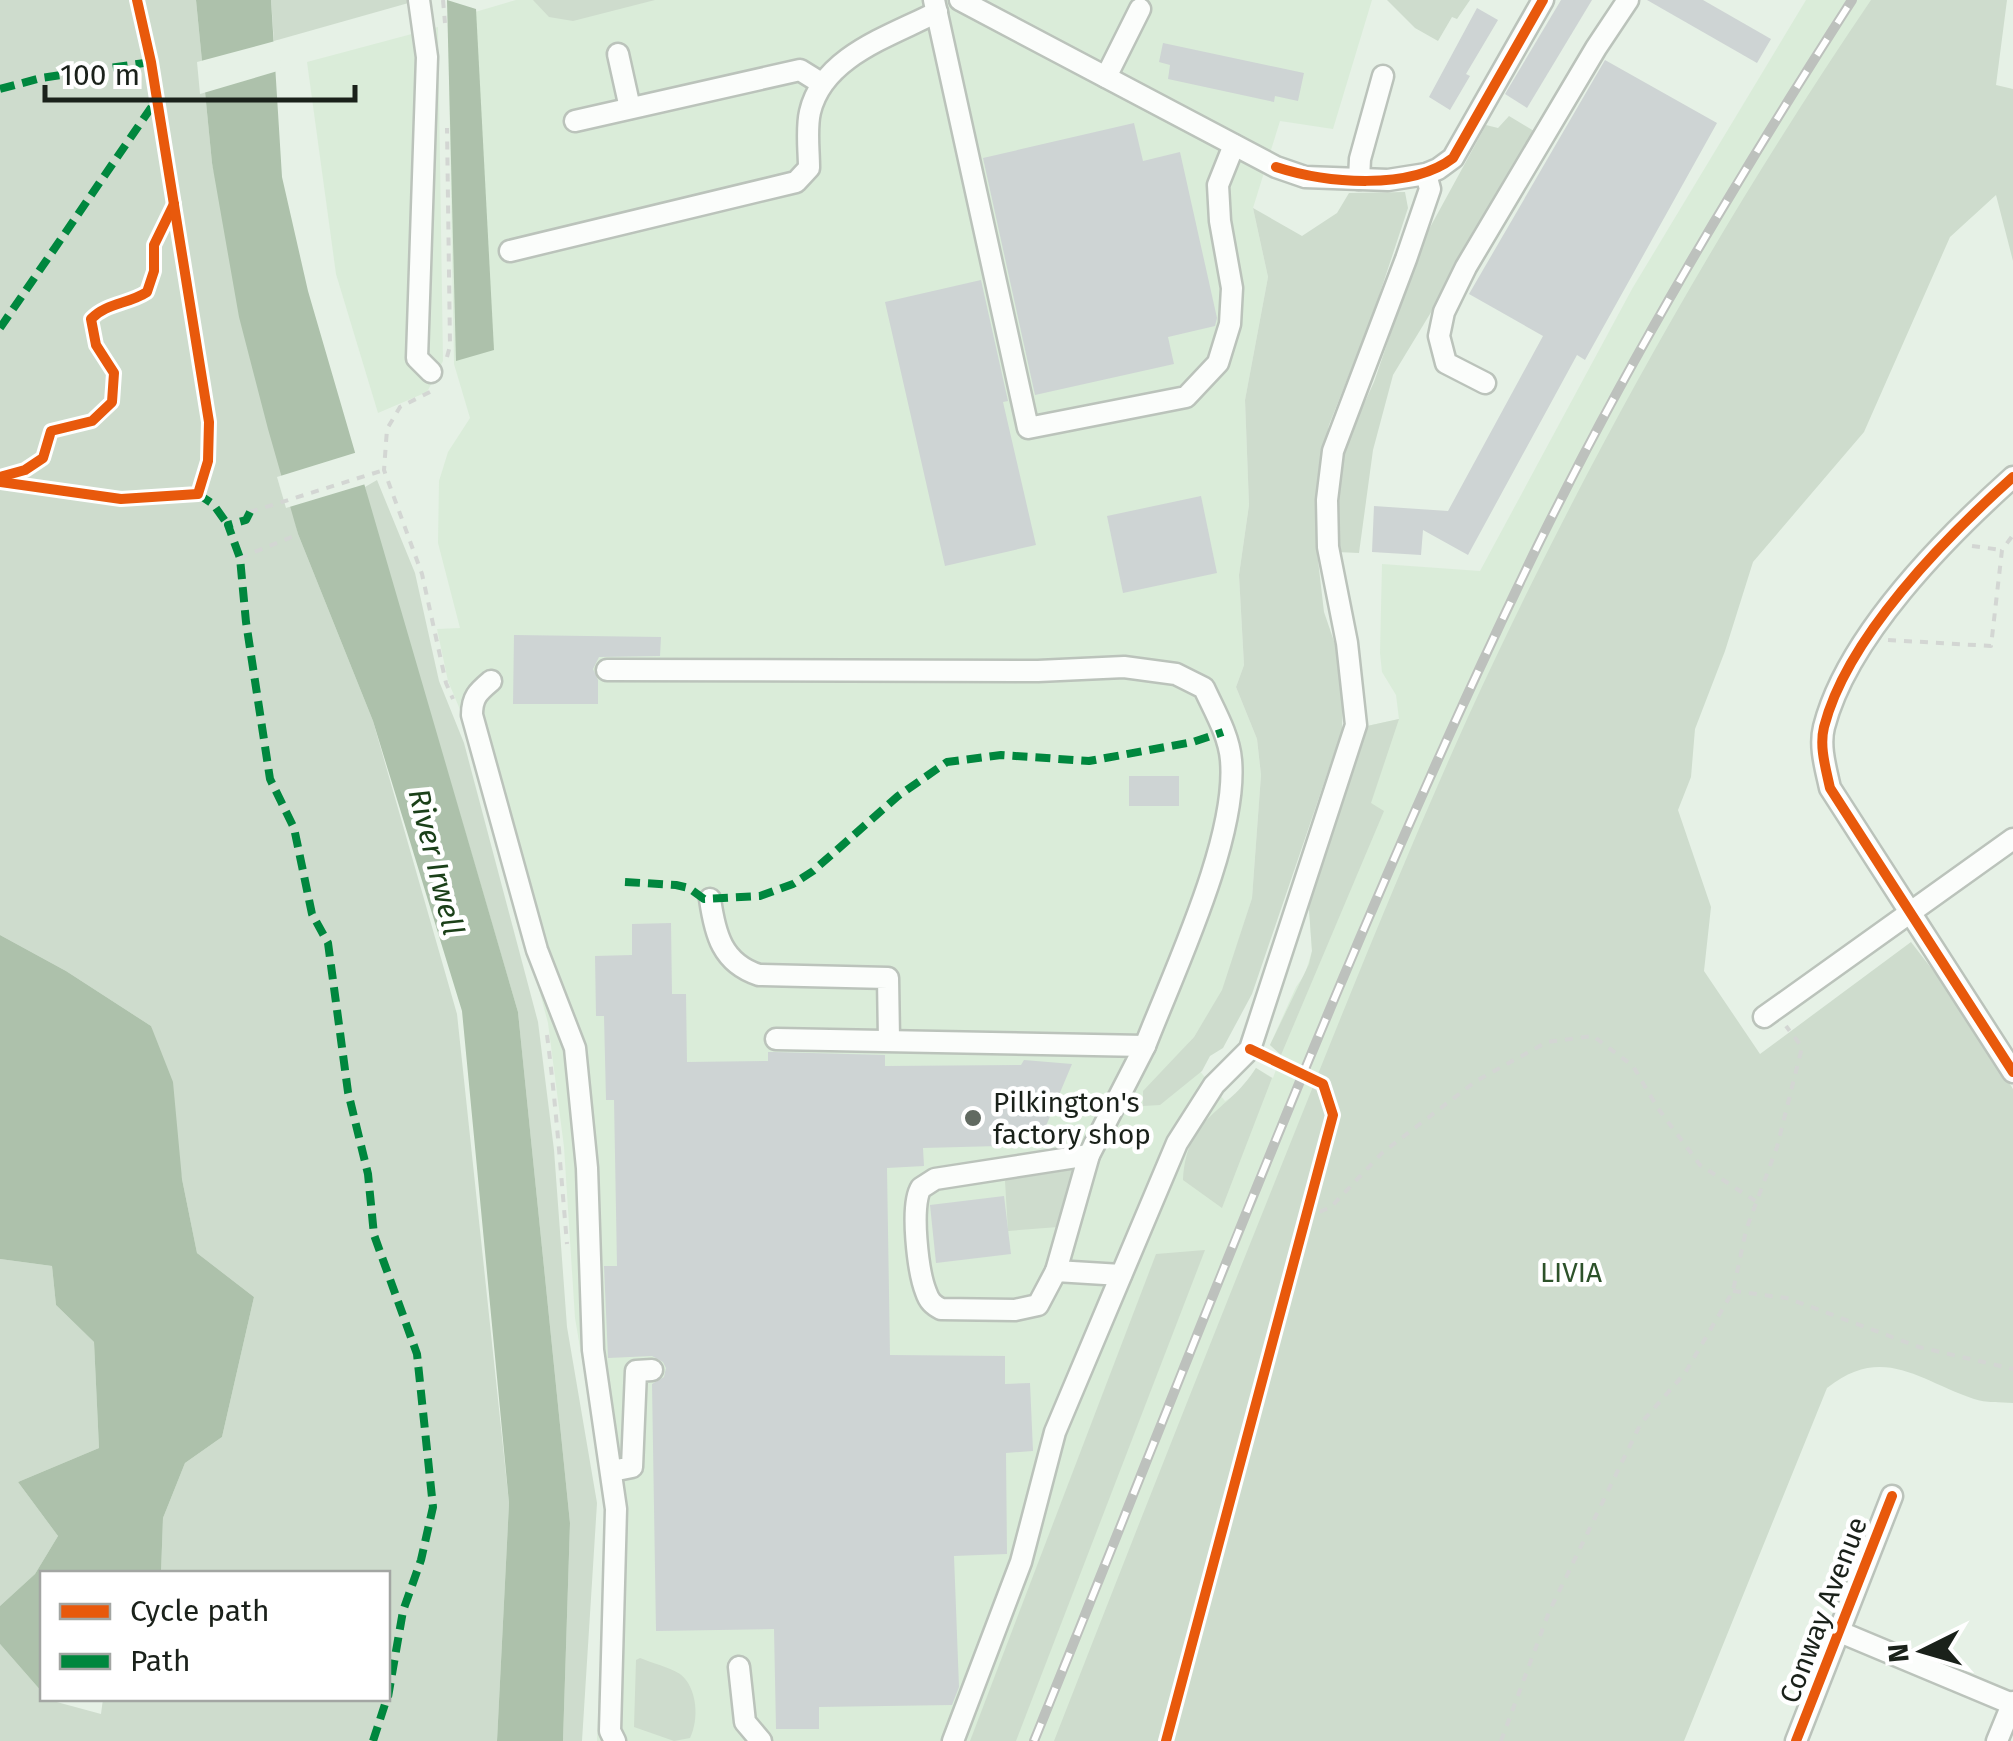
<svg xmlns="http://www.w3.org/2000/svg" width="2013" height="1741" font-family="'Fira Sans',sans-serif">
<style>
.built{fill:#daecd9}
.green{fill:#cedccd}
.water{fill:#adc1ab}
.pier{fill:#e6f1e6}
.building{fill:#ced4d4}
.lines{fill:none;stroke-linecap:round;stroke-linejoin:round}
.minor-casing{stroke:#bbc3bb;stroke-width:25}
.path{stroke:#d3d6d3;stroke-width:4;stroke-dasharray:8 8;stroke-linecap:butt}
.minor{stroke:#fbfdfb;stroke-width:20}
.rail-casing{stroke:#bdc1bd;stroke-width:10}
.rail{stroke:#fff;stroke-width:6;stroke-dasharray:19;stroke-linecap:butt}
.quiet{stroke:#00873e;stroke-width:8;stroke-dasharray:15 8;stroke-linecap:butt}
.cycleway-casing{stroke:#fff;stroke-width:16}
.cycleway{stroke:#e8590c;stroke-width:10}
.poi-dot{fill:#616a61;stroke:#fff;stroke-width:4}
.labels{text-anchor:middle;stroke-width:9;stroke-linejoin:round;paint-order:stroke}
.poi-label{font-size:28px;fill:#1a211a;stroke:#fff;text-anchor:start}
.park-label{font-size:28px;fill:#2d522a;stroke:#fff}
.street-label{font-size:28px;fill:#1a211a;stroke:#fff}
.water-label{font-size:30px;font-style:italic;fill:#1b4019;stroke:#fff}
</style>
<rect width="100%" height="100%" fill="#e6f1e6"/>
<!-- built -->
<g class="built">
<path d="M516 0H1372L1333 129 1280 121 1253 208 1268 277 1245 400 1249 505 1239 575 1244 665 1236 687 1257 739 1261 775 1252 898 1223 990 1194 1037 1182 1050 1225 1101 1240 1093 1256 1068 1273 1078 1281 1055 1270 1045 1296 987 1305 974 1312 951 1308 896 1367 726 1399 719 1396 695 1382 672 1380 653 1382 564 1480 571 1632 289 1806 0H1887L1088 1741H597L606 1503 575 1318 564 1147 548 1023 472 738 448 681 437 629 460 628 438 543 439 481 448 452 470 418 454 364 448 20Z"/>
<path d="M438 27 443 361 427 392 378 413 336 274 307 62Z"/>
</g>
<!-- green -->
<g class="green">
<path d="M0 0H196L212 163 298 534 373 721 457 1014 509 1503 497 1741H0V1644L42 1692V1698L101 1714 103 1699 388 1698V1574L161 1573 163 1518 185 1463 222 1437 254 1297 197 1253 151 1026 66 971 0 935Z"/>
<path d="M271 0H412V2L274 41Z"/>
<path d="M533 0H655L573 21 549 17Z"/>
<path d="M1387 0H1470L1457 19 1452 17 1438 41 1415 28Z"/>
<path d="M1871 0H2007L1996 85 2013 89V261L1996 195 1950 237 1864 432 1753 562 1725 651 1695 729 1691 777 1678 810 1711 907 1704 971 1760 1054 1911 942 1966 1013 2013 1089V1403C2000 1402 1986 1403 1974 1399 1918 1380 1883 1344 1827 1388L1684 1741H1054C1135 1533 1217 1326 1300 1119 1354 984 1408 850 1468 717 1582 468 1717 227 1871 0Z"/>
<path d="M1509 116 1539 134 1393 375 1373 450 1359 553 1337 552 1333 535 1342 452 1374 382 1422 242 1486 125 1498 128Z"/>
<path d="M1405 192 1408 208 1373 314 1329 425 1319 468 1316 543 1324 612 1337 650 1343 694 1342 730 1252 994 1223 1048 1210 1056 1202 1071 1160 1105 1143 1106V1091L1194 1037 1222 990 1252 898 1261 775 1257 739 1236 687 1244 665 1239 575 1249 505 1245 400 1268 277 1253 208 1302 236 1337 213 1349 193Z"/>
<path d="M377 480 415 573 439 681 464 743 538 1022 554 1150 567 1327 597 1503 582 1741H563L570 1523 518 1012 371 512 365 487Z"/>
<path d="M1399 719 1371 803 1384 811 1281 1055 1270 1045 1309 964 1312 951 1308 896 1367 726Z"/>
<path d="M1256 1068 1272 1078 1222 1208 1183 1180C1187 1114 1226 1115 1256 1068Z"/>
<path d="M1075 1169 1058 1227 1008 1231 1005 1181 1008 1178Z"/>
<path d="M1205 1250 1016 1741H970L1156 1254Z"/>
<path d="M0 1259 52 1266 56 1305 94 1342 99 1448 18 1482 58 1536 35 1574 0 1606Z"/>
<path d="M640 1658C652 1663 669 1667 680 1674 698 1688 699 1720 690 1738L674 1741 634 1727 636 1660Z"/>
</g>
<!-- water -->
<g class="water">
<path d="M196 0H271L282 177 308 291 518 1012 570 1523 563 1741H497L509 1503 462 1011 373 721 298 534 268 429 239 317 212 163Z"/>
<path d="M447 0 476 9 494 350 456 361Z"/>
<path d="M0 935 66 971 151 1026 173 1082 182 1179 197 1253 254 1297 222 1437 185 1463 163 1518 161 1573 42 1574V1692L0 1644V1606L35 1574 58 1536 18 1482 99 1448 94 1342 56 1305 52 1266 0 1259Z"/>
</g>
<!-- pier -->
<g class="pier">
<path d="M279 40 281 70 200 94 197 62Z"/>
<path d="M361 451 369 483 286 508 277 477Z"/>
</g>
<!-- building -->
<g class="building">
<path d="M1561 0H1592L1527 108 1505 94Z"/>
<path d="M1647 0H1703L1771 39 1757 63Z"/>
<path d="M1477 8 1498 20 1466 74 1470 76 1450 110 1429 97Z"/>
<path d="M1163 43 1304 73 1298 101 1275 96 1274 102 1168 79 1170 65 1159 62Z"/>
<path d="M1605 60 1717 123 1585 360 1577 355 1468 555 1423 530 1421 555 1372 552 1374 506 1448 511 1543 336 1469 294Z"/>
<path d="M1134 123 1143 161 1180 152 1217 318 1215 326 1168 337 1174 364 1035 395 983 158Z"/>
<path d="M981 280 1008 401 1003 402 1036 545 945 566 885 302Z"/>
<path d="M1201 496 1217 573 1123 593 1107 516Z"/>
<path d="M514 635 661 637 660 656 599 657 593 669 598 680V704H513Z"/>
<rect x="1129" y="776" width="50" height="30"/>
<path d="M671 923 672 994H686L687 1062 768 1061V1052H773L885 1055V1066L1021 1065 1024 1060 1072 1064 1038 1145 923 1148 924 1166 887 1168 890 1355 1005 1356V1384L1030 1383 1033 1451 1006 1453 1007 1554 954 1556 959 1687 952 1705 819 1707V1729H776L774 1629 656 1631 652 1384 664 1377 666 1368 663 1362 652 1356 608 1358 604 1266H617L614 1100H606L604 1016H596L595 956 632 955V924Z"/>
<path d="M1004 1196 1011 1254 936 1263 930 1205Z"/>
</g>
<g class="lines">
<defs>
<g id="minor">
<path d="M419 0 427 57 417 358 431 372"/>
<path d="M934 0 1028 428 1186 397 1218 363 1230 324 1232 288 1220 221 1218 185 1234 145"/>
<path d="M960 0 1276 167 1305 177 1388 180 1426 174 1438 169 1453 158 1543 0"/>
<path d="M618 54 630 108"/>
<path d="M1106 77 1140 9"/>
<path d="M575 121 800 70 821 83"/>
<path d="M1359 179 1360 159 1383 76"/>
<path d="M510 251 796 182 809 168C809 150 806 129 810 112 823 56 891 36 937 12"/>
<path d="M1485 383 1446 363 1439 336 1444 312 1466 267 1596 48 1628 0"/>
<path d="M2013 477C1945 538 1847 637 1824 727 1819 747 1826 769 1830 788L2013 1072"/>
<path d="M607 670 1038 671 1124 667 1176 674 1204 688C1214 710 1229 735 1231 760 1238 838 1174 971 1145 1046"/>
<path d="M491 681C478 692 472 697 472 715L537 950 575 1048 587 1168 593 1350 616 1509 610 1731 615 1741"/>
<path d="M710 899C715 934 722 963 759 975L888 978 889 1039"/>
<path d="M1764 1017 2013 839"/>
<path d="M776 1039 1145 1046 1089 1155 1056 1271"/>
<path d="M1089 1155 935 1179 921 1188C910 1205 918 1272 926 1292 929 1301 933 1305 941 1309L1015 1310 1038 1305 1056 1271 1121 1275"/>
<path d="M612 1471 632 1467 636 1371 652 1370"/>
<path d="M1840 1632 2012 1704"/>
<path d="M739 1667 745 1722 761 1741"/>
<path d="M953 1741 1021 1562 1055 1432 1177 1143 1214 1085 1250 1049 1356 725 1347 643 1328 547 1327 500 1333 451 1406 259 1430 189 1426 174"/>
<path d="M1796 1741 1892 1496"/>
<path d="M1997 1741 2013 1702"/>
</g>
</defs>
<!-- minor casing -->
<use href="#minor" class="minor-casing"/>
<!-- path -->
<g class="path">
<path d="M443 0 445 23"/>
<path d="M447 357 450 346 447 128"/>
<path d="M430 392 400 407 387 429 384 470 422 574 446 683 453 699"/>
<path d="M250 512 384 470"/>
<path d="M1972 546 2002 550"/>
<path d="M240 558 294 536"/>
<path d="M1888 640 1991 646 2002 550 2013 535"/>
<path d="M547 1035C556 1105 561 1174 567 1244"/>
<path d="M1305 1218 1331 1207 1382 1153 1476 1081 1547 1042 1593 1036 1633 1066 1657 1107 1700 1165 1757 1202"/>
<path d="M1733 1291 1787 1298 1919 1347 2013 1369"/>
<path d="M1501 1741 1549 1612 1641 1423 1685 1373 1733 1291 1746 1230 1777 1147 1802 1047 1786 1026"/>
</g>
<!-- minor -->
<use href="#minor" class="minor"/>
<defs>
<path id="rail" d="M1034 1741C1197 1341 1349 934 1538 545 1630 357 1739 176 1852 0"/>
</defs>
<!-- rail casing -->
<use href="#rail" class="rail-casing"/>
<!-- rail -->
<use href="#rail" class="rail"/>
<!-- quiet -->
<g class="quiet">
<path d="M0 89 41 78 151 62"/>
<path d="M0 328 157 99"/>
<path d="M198 494 213 504 228 525"/>
<path d="M250 512 246 520 228 525 240 558 246 622 270 779 294 828 312 914 328 943 348 1092 368 1174 374 1235 417 1354 433 1507 421 1560 403 1611 388 1697"/>
<path d="M625 882 676 885 689 888 704 899 760 896 793 884 813 871 898 796 947 762 1001 755 1089 761 1193 742 1223 732"/>
<path d="M373 1741 387 1698"/>
</g>
<defs>
<g id="cycleway">
<path d="M1276 167C1325 183 1410 191 1453 158L1543 0"/>
<path d="M0 477 25 470 43 458 51 431 92 421 112 402 114 373 96 345 91 319C106 303 129 304 147 292L154 271V245L174 204"/>
<path d="M2013 477C1945 538 1847 637 1824 727 1819 747 1826 769 1830 788L2013 1072"/>
<path d="M0 482 121 499 198 494 208 461 209 422 151 62 137 0"/>
<path d="M1166 1741 1333 1115 1323 1084 1250 1049"/>
<path d="M1796 1741 1892 1496"/>
</g>
</defs>
<!-- cycleway casing -->
<use href="#cycleway" class="cycleway-casing"/>
<!-- cycleway -->
<use href="#cycleway" class="cycleway"/>
</g>
<!-- markers -->
<circle class="poi-dot" cx="973" cy="1118" r="10"/>
<g class="labels">
<!-- poi labels -->
<g class="poi-label">
<text x="993" y="1112">Pilkington's<tspan x="993" dy="32">factory shop</tspan></text>
</g>
<!-- park labels -->
<g class="park-label">
<text x="1571" y="1282">LIVIA</text>
</g>
<!-- street labels -->
<g class="street-label">
<text transform="translate(1823 1610) rotate(-69)" y="10">Conway Avenue</text>
</g>
<!-- water labels -->
<g class="water-label">
<text transform="translate(436 862) rotate(76)" y="10">River Irwell</text>
</g>
</g>
<!-- legend -->
<rect x="40" y="1571" width="350" height="130" fill="#ffffff" stroke="#a3a6a3" stroke-width="2.5"/>
<rect x="60" y="1604" width="50" height="15" fill="#e8590c" stroke="#a3a6a3" stroke-width="2.5"/>
<text x="130" y="1621" font-size="30" fill="#1a211a">Cycle path</text>
<rect x="60" y="1654" width="50" height="15" fill="#00873e" stroke="#a3a6a3" stroke-width="2.5"/>
<text x="130" y="1671" font-size="30" fill="#1a211a">Path</text>
<!-- north arrow -->
<g transform="translate(1923 1651) rotate(265)" stroke="#ffffff" stroke-width="8" paint-order="stroke">
<path d="M0-8L18 38L0 25L-18 38Z" fill="#1a211a"/>
<text y="-15" font-size="28" font-weight="bold" text-anchor="middle" fill="#1a211a">N</text>
</g>
<!-- scale -->
<path d="M45 85v15h310v-15" fill="none" stroke="#1a211a" stroke-width="5"/>
<text x="60" y="85" font-size="30" fill="#1a211a" stroke="#ffffff" stroke-width="8" paint-order="stroke">100 m</text>
</svg>
